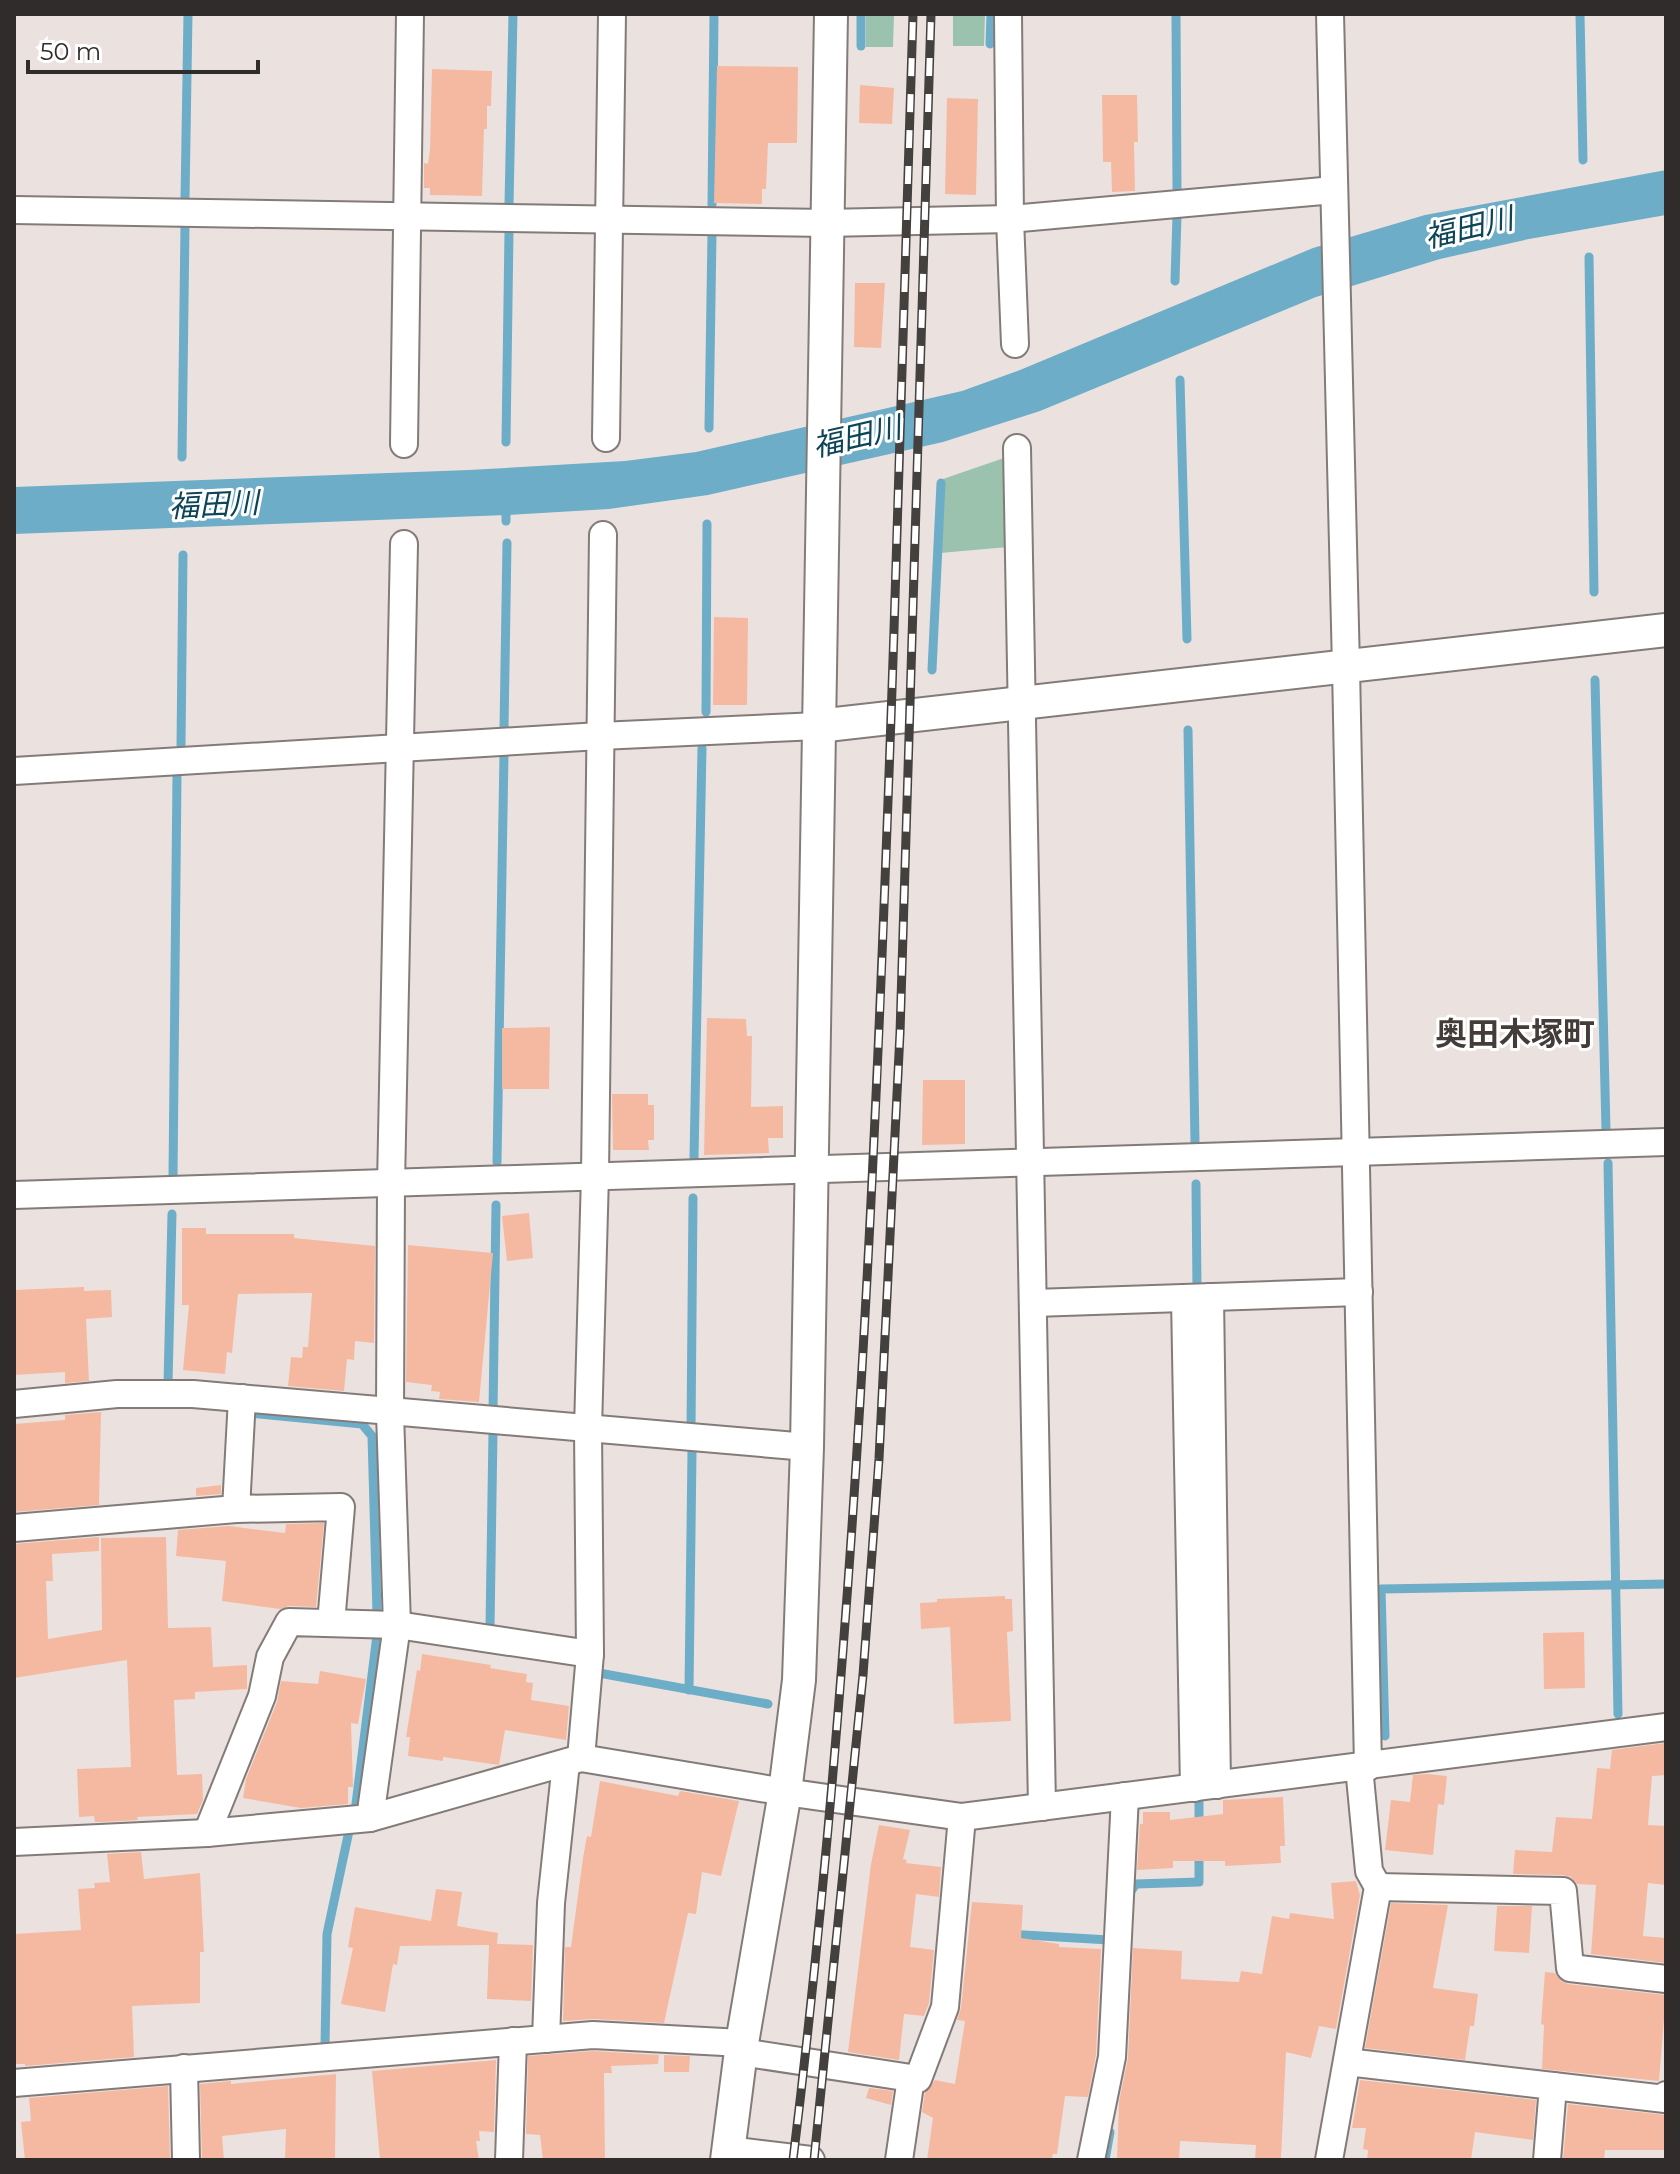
<svg xmlns="http://www.w3.org/2000/svg" width="1680" height="2174" font-family="Montserrat,'Noto Sans JP',sans-serif">
<style>
.green{fill:#9bc2ad}
.water{fill:#6dadc8}
.lines{fill:none;stroke-linecap:round;stroke-linejoin:round}
.stream{stroke:#6dadc8;stroke-width:9}
.building{fill:#f5b9a2}
.minor-casing{stroke:#837b78;stroke-width:30}
.tertiary-casing{stroke:#837b78;stroke-width:36}
.minor{stroke:#fff;stroke-width:26}
.tertiary{stroke:#fff;stroke-width:32}
.rail-casing{stroke:#43403e;stroke-width:9}
.rail{stroke:#fff;stroke-width:6;stroke-dasharray:18;stroke-linecap:butt}
.labels{text-anchor:middle;stroke-width:6;stroke-linejoin:round;paint-order:stroke}
.water-label{font-size:30px;font-style:italic;fill:#0c4458;stroke:#fff}
.quarter-label{font-size:32px;font-weight:bold;fill:#433c39;stroke:#fff}
</style>
<rect width="100%" height="100%" fill="#ebe2df"/>
<!-- green -->
<g class="green">
<path d="M866 14H894L893 47H866Z"/>
<path d="M953 14H985L984 46H953Z"/>
<path d="M1004 458 1008 547 940 553 943 479Z"/>
</g>
<!-- water -->
<path class="water" d="M1666 170V215L1529 239 1440 259 1316 297 1040 411 943 442 708 495 609 509 506 515 14 534V487L469 470 625 461 696 452 962 391 1020 370 1313 248 1425 215Z"/>
<g class="lines">
<!-- stream -->
<g class="stream">
<path d="M1176 14 1177 192"/>
<path d="M1580 14 1583 160"/>
<path d="M990 44 991 14"/>
<path d="M861 46V14"/>
<path d="M185 199 188 14"/>
<path d="M509 204 513 14"/>
<path d="M712 205 714 14"/>
<path d="M1589 257 1594 592"/>
<path d="M1175 281 1177 215"/>
<path d="M1180 380 1187 639"/>
<path d="M709 428 712 233"/>
<path d="M506 442 509 231"/>
<path d="M182 457 185 226"/>
<path d="M506 503V521"/>
<path d="M932 670 941 483"/>
<path d="M1595 680 1606 1130"/>
<path d="M706 712 707 524"/>
<path d="M504 729 507 543"/>
<path d="M1188 730 1195 1143"/>
<path d="M181 745 183 555"/>
<path d="M694 1158 702 748"/>
<path d="M497 1162 504 754"/>
<path d="M1608 1163 1618 1714"/>
<path d="M173 1177 177 774"/>
<path d="M1196 1184 1197 1289"/>
<path d="M172 1214 168 1384H173"/>
<path d="M493 1412 496 1205"/>
<path d="M248 1413 362 1424 372 1436 377 1613"/>
<path d="M691 1431 693 1198"/>
<path d="M490 1628 493 1431"/>
<path d="M599 1673 768 1704"/>
<path d="M689 1690 692 1451"/>
<path d="M1385 1736 1381 1589 1666 1584"/>
<path d="M1199 1802V1827"/>
<path d="M355 1812 377 1635"/>
<path d="M1129 1894 1136 1884 1199 1882V1849"/>
<path d="M1009 1934 1109 1940"/>
<path d="M325 2046 327 1934 349 1831"/>
<path d="M1105 2160 1110 2132"/>
</g>
</g>
<!-- building -->
<g class="building">
<path d="M717 66 798 67 797 143H768L766 189H762V204L714 203Z"/>
<path d="M432 69 492 71 491 106H487V129H484L482 196 430 195V188H424V163L428 164 430 150Z"/>
<path d="M860 85 894 88 892 124 859 123Z"/>
<path d="M1102 95H1137L1138 142H1134L1135 191 1112 192 1111 162H1103Z"/>
<path d="M947 98 978 99 976 195 945 194Z"/>
<path d="M855 283H885L881 348 854 347Z"/>
<path d="M714 617 748 618 747 705H713Z"/>
<path d="M707 1018 746 1019 747 1036H752L751 1107 783 1106V1138H768L769 1153 704 1155Z"/>
<path d="M550 1027 549 1089H502V1028Z"/>
<path d="M923 1080H965V1144L922 1145Z"/>
<path d="M612 1094H648V1105H654V1140H648L649 1150H613Z"/>
<path d="M529 1213 533 1258 507 1261 502 1216Z"/>
<path d="M182 1228H206V1234H294V1238L375 1246 374 1343 355 1341 354 1360 347 1359 344 1391 288 1386 291 1357 302 1358 303 1347H308L312 1293 238 1294 232 1353 227 1352 225 1374 183 1370 189 1305H182Z"/>
<path d="M408 1245 493 1253 479 1402 439 1399 440 1392 431 1391 432 1385 406 1382Z"/>
<path d="M84 1287V1291L111 1290 112 1317 86 1319 89 1381 65 1383V1372L14 1375V1290Z"/>
<path d="M101 1412 99 1505 14 1512V1424L65 1420V1415Z"/>
<path d="M221 1485V1494L196 1496V1488Z"/>
<path d="M324 1523 316 1607 289 1606 280 1609 222 1601 226 1561 176 1556 178 1530 229 1526 285 1533 286 1524Z"/>
<path d="M99 1537V1551L52 1554 53 1581H46L48 1639 102 1630 101 1538 166 1537 168 1628 211 1627 213 1667 247 1665V1689L195 1692V1699L174 1700 177 1775 202 1774 203 1800 197 1814 137 1817 138 1820 103 1822H95L94 1816 79 1817 77 1769 131 1767 127 1660 14 1678V1544Z"/>
<path d="M1005 1596V1599H1012L1013 1631 1007 1632 1011 1721 954 1724 950 1627 921 1629 920 1603 937 1602V1599Z"/>
<path d="M1584 1632 1585 1688 1544 1689 1543 1633Z"/>
<path d="M422 1654 491 1665 490 1668 527 1674 526 1682 533 1683 531 1700 569 1706 566 1740 505 1730 499 1765 443 1757V1761L408 1756 410 1737H406L417 1670 420 1671Z"/>
<path d="M320 1671 366 1679 358 1724 351 1723 353 1787H348V1804L301 1808 243 1798 246 1779 277 1702 281 1681 318 1684Z"/>
<path d="M1666 1743V1775L1652 1776 1648 1825 1666 1826V1885L1648 1883 1643 1936 1666 1938V1963L1591 1954 1596 1885 1577 1884 1571 1877 1563 1875 1513 1874 1515 1850 1552 1852 1556 1817 1592 1819 1597 1768 1610 1769 1612 1750Z"/>
<path d="M1427 1774 1447 1776 1444 1805 1438 1804 1433 1855 1385 1850 1391 1800 1410 1802 1413 1775Z"/>
<path d="M600 1781 678 1796 680 1791 739 1801 721 1876 702 1872 696 1914 688 1913 664 2023 594 2019 563 2021 565 1947H571L583 1858 587 1836 591 1837Z"/>
<path d="M1283 1797 1285 1846H1280L1281 1863 1225 1866V1861H1173V1868L1137 1870 1140 1824H1143V1812H1170V1820L1223 1814V1800Z"/>
<path d="M879 1825 910 1830 903 1859 907 1860 906 1863 941 1867 939 1897 916 1894 910 1947 934 1950 929 2003 924 2016 904 2014 899 2060 848 2052 871 1864Z"/>
<path d="M141 1852 144 1879 200 1873 204 1952H200V2003L132 2006 134 2057 25 2066V2064H16L14 1934 81 1930 78 1889 95 1888 94 1883 110 1882 107 1854Z"/>
<path d="M1356 1881 1360 1895 1336 2029 1319 2026 1311 2058 1286 2052 1281 2158 1255 2160 1256 2145 1180 2141 1179 2160H1117L1119 2102 1128 2058 1133 1948 1182 1951 1181 1979 1239 1982 1241 1971 1262 1974 1272 1916 1289 1919 1290 1913 1334 1919 1331 1883Z"/>
<path d="M436 1889 462 1892 457 1926 498 1933 497 1944 533 1945 531 2001 487 1999 489 1945 400 1946 397 1965 393 1964 385 2012 341 2004 353 1948 348 1947 355 1907 431 1921Z"/>
<path d="M972 1902 1023 1905 1021 1938 1059 1944V1947L1101 1949 1096 2055 1088 2097 1065 2096 1057 2154H1053L1052 2158 927 2160 933 2118 922 2112 925 2093 935 2080 955 2084 965 2021 957 2020 961 2008Z"/>
<path d="M1391 1903 1448 1905 1433 1988 1478 1994 1474 2026H1470L1465 2060 1365 2048Z"/>
<path d="M1497 1906H1532L1529 1953 1494 1951Z"/>
<path d="M1545 1972 1555 1973 1561 1981 1568 1984 1666 1995 1659 2081 1542 2069 1544 2025 1541 2024Z"/>
<path d="M593 2051 659 2055 658 2064 611 2066 612 2073H604L605 2160H543L540 2135 526 2134 528 2056Z"/>
<path d="M664 2055 690 2056 689 2072H664Z"/>
<path d="M496 2060 494 2132 479 2131 480 2141H476L479 2160H380L372 2071Z"/>
<path d="M336 2074 335 2160H285L286 2129 222 2136 224 2160H202L200 2084 231 2081V2084Z"/>
<path d="M1360 2080 1536 2100 1533 2140 1475 2132 1471 2160H1367L1368 2150 1363 2149 1366 2128H1352Z"/>
<path d="M168 2086 170 2160H25L21 2122 31 2121 29 2098Z"/>
<path d="M869 2088 893 2091 891 2105 866 2098Z"/>
<path d="M1568 2104 1666 2115V2150H1605L1604 2160H1563Z"/>
</g>
<g class="lines">
<defs>
<g id="minor">
<path d="M1008 14 1010 219 1015 344"/>
<path d="M1330 14 1346 667 1368 1767"/>
<path d="M14 210 826 223 1010 219 1334 190"/>
<path d="M606 438 612 14"/>
<path d="M404 444 410 14"/>
<path d="M1017 448 1042 1807"/>
<path d="M14 771 600 736 818 726"/>
<path d="M14 1195 1666 1142"/>
<path d="M1210 1297 1217 1785"/>
<path d="M1185 1298 1194 1788"/>
<path d="M1034 1303 1359 1292"/>
<path d="M242 1398 236 1509 341 1507 331 1623"/>
<path d="M14 1404 117 1394H193L807 1447"/>
<path d="M14 1528 236 1509"/>
<path d="M581 1758 785 1792 962 1817 1666 1727"/>
<path d="M370 1818 581 1758 590 1654 588 1429 595 1175 603 535"/>
<path d="M207 1833 262 1696 270 1657 289 1622 397 1625 590 1654"/>
<path d="M14 1842 207 1833 370 1818 397 1625 390 1413 391 1185 404 544"/>
<path d="M1378 1887 1563 1891 1570 1968 1666 1979"/>
<path d="M546 2039 551 1903 566 1763"/>
<path d="M741 2052 911 2078"/>
<path d="M1347 2062 1553 2086 1547 2160"/>
<path d="M184 2068 186 2160"/>
<path d="M14 2083 593 2035 742 2043"/>
<path d="M1553 2086 1665 2099 1666 2095"/>
<path d="M728 2150 811 2160"/>
<path d="M509 2160 513 2041"/>
<path d="M899 2160 911 2078 918 2079 945 2007 962 1817"/>
<path d="M1091 2160 1112 2057 1125 1796"/>
<path d="M1329 2160 1378 1887 1369 1871 1359 1767"/>
</g>
<g id="tertiary">
<path d="M818 726 1666 630"/>
<path d="M727 2160 742 2043 785 1792 799 1680 807 1447 831 14"/>
</g>
</defs>
<!-- minor casing -->
<use href="#minor" class="minor-casing"/>
<!-- tertiary casing -->
<use href="#tertiary" class="tertiary-casing"/>
<!-- minor -->
<use href="#minor" class="minor"/>
<!-- tertiary -->
<use href="#tertiary" class="tertiary"/>
<defs>
<g id="rail">
<path d="M793 2160C855 1652 877 1141 894 630 900 424 907 219 913 14"/>
<path d="M814 2160 863 1675 879 1459 900 1033 931 14"/>
</g>
</defs>
<!-- rail casing -->
<use href="#rail" class="rail-casing"/>
<!-- rail -->
<use href="#rail" class="rail"/>
</g>
<g class="labels">
<!-- water labels -->
<g class="water-label">
<text transform="translate(1469 228) rotate(-13)" y="10">福田川</text>
<text transform="translate(857 437) rotate(-13)" y="10">福田川</text>
<text transform="translate(214 505) rotate(-3)" y="10">福田川</text>
</g>
<!-- quarter labels -->
<g class="quarter-label">
<text x="1515" y="1045">奥田木塚町</text>
</g>
</g>
<!-- border -->
<rect width="1680" height="2174" fill="none" stroke="#2f2c2b" stroke-width="32"/>
<!-- scale -->
<path d="M28 60v12h230v-12" fill="none" stroke="#2f2c2b" stroke-width="4"/>
<text x="40" y="60" font-size="24" fill="#2f2c2b" stroke="#ffffff" stroke-width="6" paint-order="stroke">50 m</text>
</svg>
